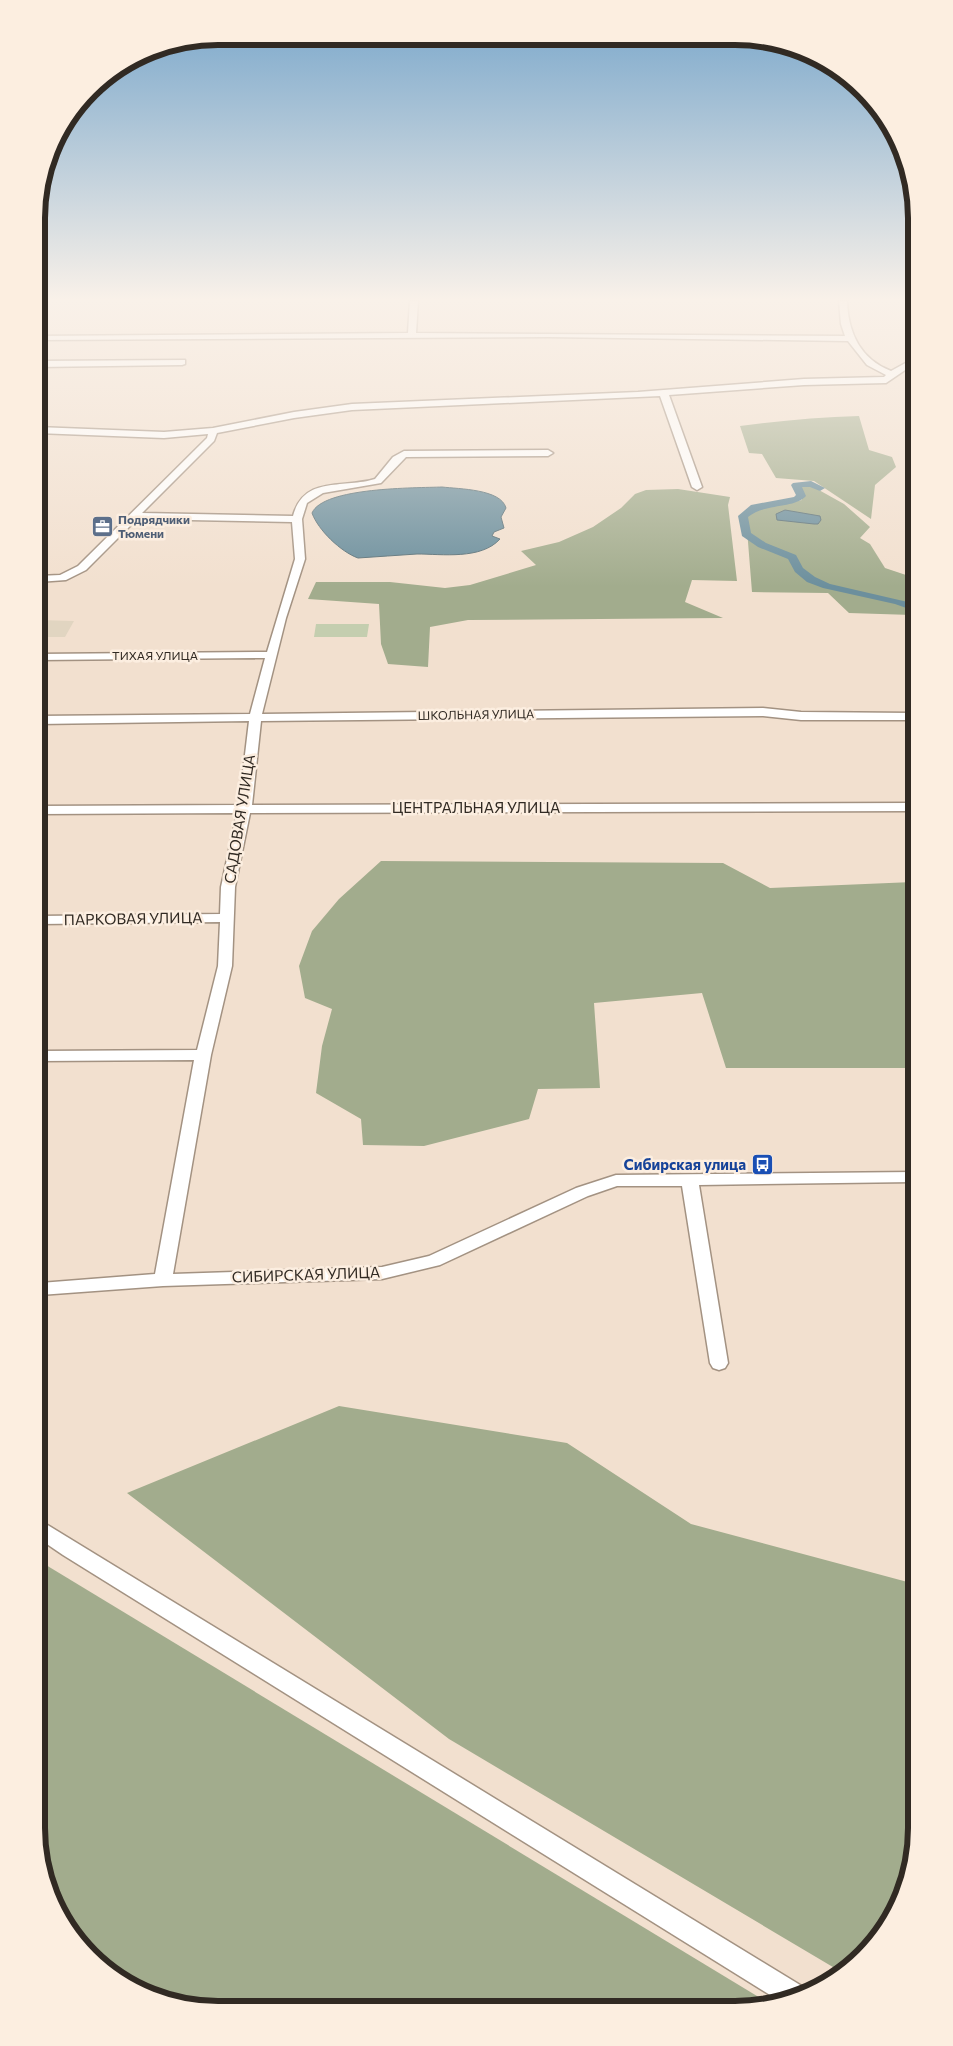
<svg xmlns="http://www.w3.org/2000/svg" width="953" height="2046" font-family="Commissioner,sans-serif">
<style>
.industrial{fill:#e1d5c1}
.green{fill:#c4ceaf}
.forest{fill:#a2ac8d}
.water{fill:#6c8f9d;stroke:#5a7178}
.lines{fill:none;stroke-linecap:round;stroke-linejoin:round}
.canal{fill:#6c8f9d;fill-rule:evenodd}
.minor-casing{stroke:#a39282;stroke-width:3}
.minor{fill:#fff;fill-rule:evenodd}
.labels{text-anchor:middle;stroke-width:5;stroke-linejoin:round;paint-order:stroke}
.far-service-label{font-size:12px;font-weight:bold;fill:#4e5e75;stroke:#fceee0;text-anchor:start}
.far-street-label{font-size:12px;fill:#312a23;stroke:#fceee0}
.street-label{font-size:15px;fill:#312a23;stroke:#fceee0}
.transit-label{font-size:15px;font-weight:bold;fill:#164399;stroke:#fceee0;text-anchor:end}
.rim{fill:none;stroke:#312a23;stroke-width:6}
</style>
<rect width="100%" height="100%" fill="#f2e0cf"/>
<!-- industrial -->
<path class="industrial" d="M38 620 74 621 65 637H38Z"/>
<!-- green -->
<path class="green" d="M316 624H369L367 637H314Z"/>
<!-- forest -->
<g class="forest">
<path d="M859 416 869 450 892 457 896 467 875 485 871 519 814 481 776 478 762 454 749 453 740 426C780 421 819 417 859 416Z"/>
<path d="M810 485 844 504 870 527 860 538 870 544 885 568 912 577V615L849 613 828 593 752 592 746 517 758 509 802 500 799 486Z"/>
<path d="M678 489 730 497 728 505 737 581 692 580 685 602 723 618 468 620 430 627 428 667 388 664 381 644 379 604 308 599 316 582H390L445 588 470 585 536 565 521 551 559 542 593 527 621 508 635 494 646 490Z"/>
<path d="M381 861 723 863 770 888 913 882 914 1068H726L702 993 594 1003 600 1088 538 1089 529 1119 424 1146 363 1145 361 1119 316 1093 322 1046 332 1009 305 998 299 966 312 931 339 899Z"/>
<path d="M339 1406 567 1443 691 1524 915 1584 916 1841 903 1898 872 1948 843 1973 449 1739 127 1493Z"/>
<path d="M41 1562 770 2004 183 2006 137 1991 98 1965 67 1929 43 1876Z"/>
</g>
<!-- water -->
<g class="water">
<path d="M442 487C459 489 501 489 506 508L501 517 504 528 494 532 492 536 500 539C481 560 442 554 417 554 397 555 378 557 358 558 341 552 318 530 312 513 323 487 416 488 442 487Z"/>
<path d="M785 510 820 516 821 520 818 524H814L777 520 776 514Z"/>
</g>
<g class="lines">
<!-- canal -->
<path class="canal" d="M811 481 825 488 820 491 810 487H802L806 496C794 509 765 503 748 517L751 533 766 543 796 555 803 568 815 577 830 584 912 603V610L895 604 823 588 807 582 795 572 788 559 758 547 742 536 738 516 751 505 794 497 796 495 791 485 793 483Z"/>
<defs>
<g id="minor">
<path d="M410 301H418L416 333 845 336 841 324 839 301H847C848 332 860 359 891 371L911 360V366L886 383 804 385 669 395 702 487 697 490 692 487 660 396 352 410 294 418 217 433 214 441 142 513 293 516C304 475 343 489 375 479L393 457 404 451 548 450 553 453 548 456 406 457 381 483 323 493 307 503 302 519 305 559 286 618 262 714 763 708 801 712 912 713V720H801L763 716 261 721 252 805 913 803V811L250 813 235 887 232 966 211 1055 173 1274 382 1267 429 1256 576 1188 616 1175 914 1172V1182L699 1185 728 1363 725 1368 719 1370 713 1368 710 1363 682 1186H617L588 1196 440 1265 382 1279 163 1286 40 1295V1283L155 1274 194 1060 40 1061V1051L197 1050 218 966 220 922 39 924V916L220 914 221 887 237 813 39 814V806L239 805 249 721 38 724V716L250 714 265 658 38 660V654L267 652 295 559 292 522 137 519 86 570 66 580 38 582V576L60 575 78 566 207 438 208 434 164 438 37 433V427L164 432 213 428 294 412 352 404 638 392 804 379 884 377 886 375 867 365 848 341 548 337 37 340V336L408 333Z"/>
<path d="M185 360V364L182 365 37 367V361Z"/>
<path d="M41 1521 805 1988 807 1993 783 2003 63 1555 41 1540Z"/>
</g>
</defs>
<!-- minor casing -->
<use href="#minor" class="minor-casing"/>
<!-- minor -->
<use href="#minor" class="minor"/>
</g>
<!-- sky -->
<linearGradient id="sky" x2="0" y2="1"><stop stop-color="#76a5ca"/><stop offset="0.51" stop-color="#f9f1e9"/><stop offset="1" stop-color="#f9f1e9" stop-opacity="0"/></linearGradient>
<rect width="953" height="587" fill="url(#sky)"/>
<!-- icons -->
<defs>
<symbol id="office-square" viewBox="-11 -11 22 22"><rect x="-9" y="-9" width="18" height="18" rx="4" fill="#5c6f8a" stroke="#fceee0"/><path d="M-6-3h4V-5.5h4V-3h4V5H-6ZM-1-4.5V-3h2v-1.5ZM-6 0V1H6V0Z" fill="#fff"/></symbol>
<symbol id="bus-square" viewBox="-11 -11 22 22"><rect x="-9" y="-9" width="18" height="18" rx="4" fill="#1a4fb4" stroke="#fceee0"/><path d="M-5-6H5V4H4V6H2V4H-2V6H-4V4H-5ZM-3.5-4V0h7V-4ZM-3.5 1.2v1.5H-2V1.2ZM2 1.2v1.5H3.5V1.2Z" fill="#fff"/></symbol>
</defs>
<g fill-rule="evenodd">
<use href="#office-square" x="90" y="514" width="25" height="25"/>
<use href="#bus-square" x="750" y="1152" width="25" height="25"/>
</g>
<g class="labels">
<!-- far-service labels -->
<g class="far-service-label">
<text x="118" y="524">Подрядчики<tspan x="118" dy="14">Тюмени</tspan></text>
</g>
<!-- far-street labels -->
<g class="far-street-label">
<text x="155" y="660">ТИХАЯ УЛИЦА</text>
<text transform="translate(476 715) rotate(-1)" y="4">ШКОЛЬНАЯ УЛИЦА</text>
</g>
<!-- street labels -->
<g class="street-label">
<text x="476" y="813">ЦЕНТРАЛЬНАЯ УЛИЦА</text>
<text transform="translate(240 819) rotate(-81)" y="5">САДОВАЯ УЛИЦА</text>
<text transform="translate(133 919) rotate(-1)" y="5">ПАРКОВАЯ УЛИЦА</text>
<text transform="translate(306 1275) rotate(-2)" y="5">СИБИРСКАЯ УЛИЦА</text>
</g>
<!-- transit labels -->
<g class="transit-label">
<text x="746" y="1170">Сибирская улица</text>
</g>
</g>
<!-- crop -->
<path d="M0 0H953V2046H0ZM218 45H735A173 173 0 0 1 908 218V1828A173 173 0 0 1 735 2001H218A173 173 0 0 1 45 1828V218A173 173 0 0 1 218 45Z" fill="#fceee0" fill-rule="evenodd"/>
<path class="rim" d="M218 45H735A173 173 0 0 1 908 218V1828A173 173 0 0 1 735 2001H218A173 173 0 0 1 45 1828V218A173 173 0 0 1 218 45Z"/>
</svg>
